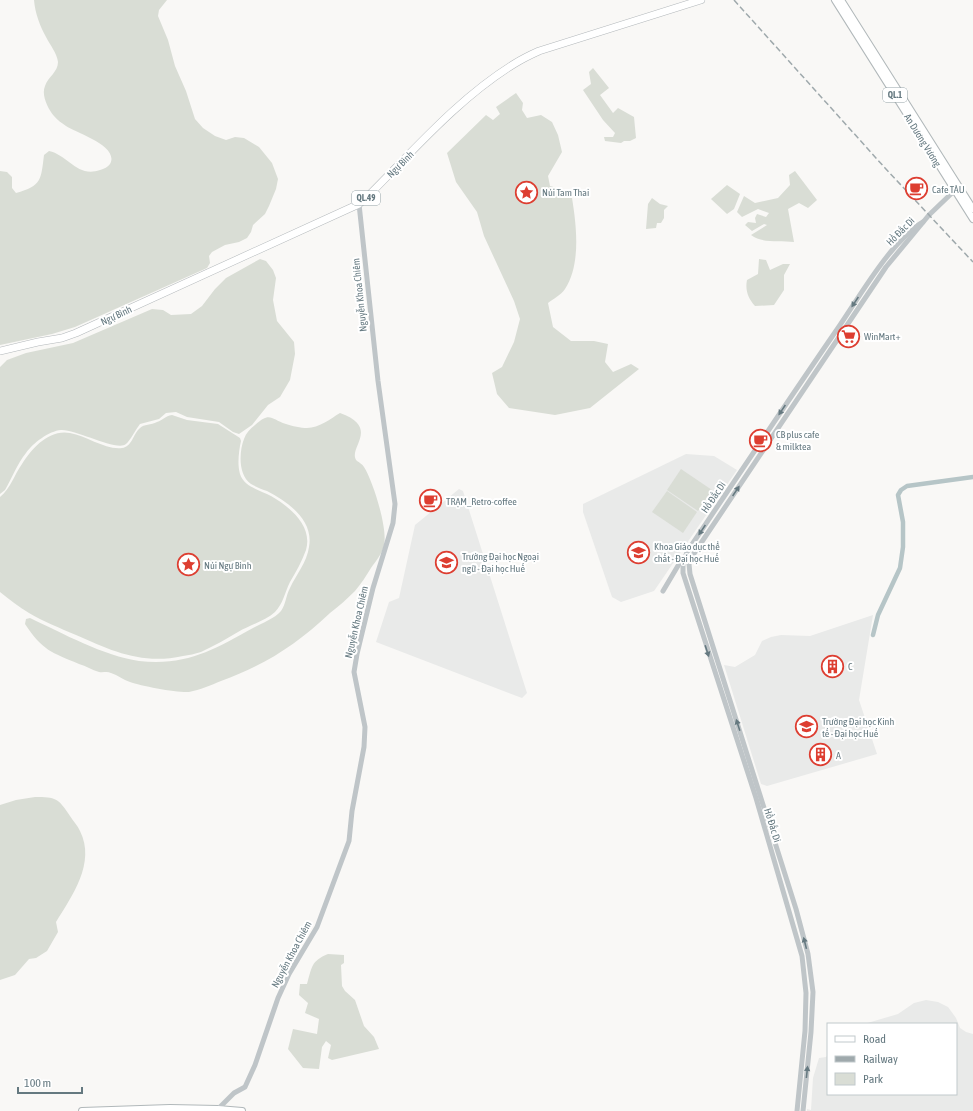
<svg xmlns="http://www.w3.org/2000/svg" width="973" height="1111" font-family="'Asap Condensed',sans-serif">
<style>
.built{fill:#e9eae9}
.green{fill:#d9ddd5}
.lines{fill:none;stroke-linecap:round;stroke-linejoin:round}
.canal{stroke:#b6c5c7;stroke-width:4.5}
.major-casing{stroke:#b1b8ba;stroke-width:8}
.highway-casing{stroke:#b3b8bb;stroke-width:8}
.minor{stroke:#bfc5c8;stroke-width:5}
.major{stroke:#fff;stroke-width:6}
.highway{stroke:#fff;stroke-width:7}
.rail{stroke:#9fa9ac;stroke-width:1.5;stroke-dasharray:6 3;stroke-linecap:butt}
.oneway{fill:#657980}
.labels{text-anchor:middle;stroke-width:4;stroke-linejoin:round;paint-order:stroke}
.shield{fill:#fff;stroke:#93a1a6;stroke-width:1}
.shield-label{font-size:9px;font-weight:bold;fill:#657980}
.street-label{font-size:10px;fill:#657980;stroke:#fff}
.poi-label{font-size:10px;fill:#657980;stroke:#fff;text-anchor:start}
</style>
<rect width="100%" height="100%" fill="#f9f8f6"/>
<!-- built -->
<g class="built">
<path d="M686 454 714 456 737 470 654 591 621 602 612 597 583 512V504Z"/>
<path d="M459 489 463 491 527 693 522 698 376 642 389 602 399 598 415 525Z"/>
<path d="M873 615 859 700 877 754 767 786 761 784 724 665 735 667 755 655 762 641 771 637 781 635 810 636Z"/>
<path d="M926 1000 938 1002 948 1007 956 1018 960 1028 966 1032 973 1034V1111H807V1109L811 1110 813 1078 819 1058 826 1057 828 1055V1094H956V1024H864L898 1014 914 1003Z"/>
</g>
<!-- green -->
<g class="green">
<path d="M34 0H167L159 10 158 16 168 40 175 66 186 91 195 119 203 128 215 136 226 140 235 137 244 138 259 147 272 163 278 179 276 189 269 206 265 214 253 225 251 232 247 238 239 242 225 245 212 252 209 256 210 263 207 268 75 327 52 334 0 345V171L7 172 12 177V188L16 193C42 186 41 179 44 155L49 151C68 155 77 178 100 170 104 169 108 167 110 164 120 146 76 133 66 126 62 123 57 120 54 116 48 109 41 95 45 86 48 77 58 72 58 62 57 53 50 45 46 37 40 26 35 13 34 0Z"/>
<path d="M593 68 609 88 600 95 613 113 618 108 634 117 636 138 630 141H624L621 143 605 141 604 137H613L615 133 603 120 583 90 591 84 589 72Z"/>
<path d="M516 93 523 103 522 110 527 118 541 115 552 122 558 135 562 152 548 176 550 186 571 192C576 221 582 263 565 289 561 295 553 299 548 303L553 327 571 341H594L608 344 605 362 613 372 631 364 639 369 590 408 555 415 509 408 497 394 492 373 502 367 514 342 520 319 514 301 484 236 477 212 456 182 447 153 486 115 493 120 500 114 496 107Z"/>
<path d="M795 171 817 200 808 208 799 203 788 209 794 242C780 240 763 244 751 235L767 225 764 224 752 231 745 225 748 222 756 223 755 218 757 214 766 217 769 213 758 209 742 217 737 212 744 196 755 203 778 198 790 185 789 175Z"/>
<path d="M727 185 740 194 734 209 727 214 711 199Z"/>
<path d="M652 198 660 204 668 206 664 210V218L661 223H657L656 228 646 229 648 204Z"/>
<path d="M260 259 266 261 273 270 276 278 273 300 277 321 294 342 295 354 290 380 280 397 268 405 252 425 239 434 233 432 219 422 187 417 176 412 166 413 159 419 140 424C136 429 130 441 126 444 117 452 76 429 61 430 49 431 33 443 26 453 17 464 12 478 5 490L0 494V367L7 360 26 353 73 343 152 309 163 310 171 315 191 314 202 306 215 289 226 278Z"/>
<path d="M759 259 766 260 770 270 783 264H790L784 275V290L774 305 755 306C748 298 745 290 747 280L758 274Z"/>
<path d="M340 413C382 428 346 449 357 461 360 463 362 464 364 467 373 481 388 529 384 545 382 554 376 561 371 568 366 576 361 584 355 591 347 599 339 606 330 613 296 645 265 665 221 681 211 685 200 690 189 692 178 693 141 686 130 682 123 680 118 675 111 673 107 671 103 673 99 672 92 670 86 666 79 664 51 652 43 651 25 624L26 619 30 618C62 633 104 656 139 661 187 666 213 650 253 628 262 623 274 619 281 611 286 604 286 595 290 588 296 575 307 562 309 547 314 521 289 502 267 491 262 489 256 487 251 484 238 475 239 452 244 439 246 433 250 429 255 425 270 411 271 419 286 424 292 426 301 428 307 428 319 428 330 419 340 413Z"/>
<path d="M172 415 187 420 218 424 240 438 241 441C239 450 237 464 240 474 244 487 260 490 271 496 290 507 313 526 306 550 302 561 296 572 290 582 285 592 283 604 275 612 265 621 250 625 238 632 226 639 214 646 201 652 195 654 189 655 183 656 142 665 112 651 76 635 60 628 44 622 29 613 19 607 9 599 0 592V497C11 488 14 475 22 464 32 448 49 429 70 433 87 436 105 450 122 448 132 447 133 434 140 428 144 424 151 425 157 422 163 420 165 416 172 415Z"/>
<path d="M681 469 712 490 698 511 667 490Z"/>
<path d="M667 491 697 512 683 533 652 512Z"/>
<path d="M35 797C56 797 58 798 70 816 73 821 78 826 80 831 96 863 72 896 56 922L58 932 47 951 36 958 29 959 15 975 0 980V805L16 800Z"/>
<path d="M328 954 344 955V963L341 965 342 986 345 991 355 1000 364 1026 374 1037 379 1049 332 1060 328 1058 331 1045 326 1041 322 1047 319 1069 303 1068 288 1049 293 1029 317 1034 319 1019 305 1013 308 1003 299 995 300 984H307C312 967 311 961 328 954Z"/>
</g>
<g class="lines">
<!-- canal -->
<path class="canal" d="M873 635 878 615 900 568 903 547V522L898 495 901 490 907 486 973 477"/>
<defs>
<g id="major">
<path d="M835 0 973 219"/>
<path d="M841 0 973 209"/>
<path d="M82 1111 170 1108 218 1109 242 1111"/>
</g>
<path id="highway" d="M0 351 38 342 62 338 76 333 359 204 370 194C416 148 459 98 514 64 522 59 530 55 539 51L701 0"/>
</defs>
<!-- major casing -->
<use href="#major" class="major-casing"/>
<!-- highway casing -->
<use href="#highway" class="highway-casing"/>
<!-- minor -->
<g class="minor">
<path d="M663 591 682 559"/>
<path d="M218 1109 234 1093 245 1087 255 1065 278 998 289 974 317 927 349 841 352 811 364 747 365 727 354 672 357 654 373 588 393 523 395 504 378 381 359 204"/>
<path d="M797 1111 805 1031 806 993 802 956 756 798 683 573V564L687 552C737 477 787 402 838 328 860 296 891 241 923 222"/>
<path d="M803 1111 811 1032 813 992 808 954 796 909 690 574 689 564 693 555 886 267 929 215 954 191"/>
</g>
<!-- major -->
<use href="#major" class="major"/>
<!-- highway -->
<use href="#highway" class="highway"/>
<!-- rail -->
<path class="rail" d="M734 0 885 168 973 262"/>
</g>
<!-- one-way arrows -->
<defs><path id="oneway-solid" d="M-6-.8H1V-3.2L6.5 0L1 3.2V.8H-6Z"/></defs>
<g class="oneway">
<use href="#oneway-solid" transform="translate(855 302) rotate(124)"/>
<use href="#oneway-solid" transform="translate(782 410) rotate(124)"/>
<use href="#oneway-solid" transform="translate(736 491) rotate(-56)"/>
<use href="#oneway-solid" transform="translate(702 530) rotate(124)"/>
<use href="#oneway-solid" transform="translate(707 651) rotate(72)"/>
<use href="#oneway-solid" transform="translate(738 725) rotate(-108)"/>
<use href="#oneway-solid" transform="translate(805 943) rotate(-104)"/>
<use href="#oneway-solid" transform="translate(807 1072) rotate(-84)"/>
</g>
<!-- icons -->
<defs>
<symbol id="cafe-ring" viewBox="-11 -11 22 22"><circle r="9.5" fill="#fff" stroke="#dd3e31" stroke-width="1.5"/><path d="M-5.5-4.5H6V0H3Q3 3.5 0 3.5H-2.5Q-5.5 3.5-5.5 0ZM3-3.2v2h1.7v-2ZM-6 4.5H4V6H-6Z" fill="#dd3e31"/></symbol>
<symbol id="sight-ring" viewBox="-11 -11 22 22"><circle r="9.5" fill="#fff" stroke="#dd3e31" stroke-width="1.5"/><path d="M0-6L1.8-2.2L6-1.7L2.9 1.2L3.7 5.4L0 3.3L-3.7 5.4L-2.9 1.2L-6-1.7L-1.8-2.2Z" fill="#dd3e31"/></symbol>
<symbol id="supermarket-ring" viewBox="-11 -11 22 22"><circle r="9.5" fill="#fff" stroke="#dd3e31" stroke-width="1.5"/><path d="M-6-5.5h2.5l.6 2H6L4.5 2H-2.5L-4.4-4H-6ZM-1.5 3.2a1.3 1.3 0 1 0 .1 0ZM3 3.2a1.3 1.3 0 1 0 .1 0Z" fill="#dd3e31"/></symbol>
<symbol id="university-ring" viewBox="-11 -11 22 22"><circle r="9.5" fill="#fff" stroke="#dd3e31" stroke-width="1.5"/><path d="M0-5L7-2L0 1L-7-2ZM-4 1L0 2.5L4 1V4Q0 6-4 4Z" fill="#dd3e31"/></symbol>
<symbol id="building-ring" viewBox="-11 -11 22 22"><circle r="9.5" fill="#fff" stroke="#dd3e31" stroke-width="1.5"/><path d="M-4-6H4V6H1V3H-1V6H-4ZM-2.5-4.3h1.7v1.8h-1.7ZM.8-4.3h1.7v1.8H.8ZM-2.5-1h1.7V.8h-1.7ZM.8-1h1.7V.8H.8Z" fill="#dd3e31"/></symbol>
</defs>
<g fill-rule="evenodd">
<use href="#cafe-ring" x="904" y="176" width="25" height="25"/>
<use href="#sight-ring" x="514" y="180" width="25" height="25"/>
<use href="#supermarket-ring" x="836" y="324" width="25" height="25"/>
<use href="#cafe-ring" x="748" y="428" width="25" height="25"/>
<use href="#cafe-ring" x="418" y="488" width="25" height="25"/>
<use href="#university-ring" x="626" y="540" width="25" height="25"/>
<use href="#university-ring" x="434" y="550" width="25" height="25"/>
<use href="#sight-ring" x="176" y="552" width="25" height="25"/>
<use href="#building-ring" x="820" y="654" width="25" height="25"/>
<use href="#university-ring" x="794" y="714" width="25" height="25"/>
<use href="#building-ring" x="808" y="742" width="25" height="25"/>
</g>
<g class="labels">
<!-- shield labels -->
<g class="shield">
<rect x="883" y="88" width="24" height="14" rx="3"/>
<rect x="352" y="191" width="28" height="14" rx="3"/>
</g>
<g class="shield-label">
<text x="895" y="98">QL.1</text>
<text x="366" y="201">QL.49</text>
</g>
<!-- street labels -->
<g class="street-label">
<text transform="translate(923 140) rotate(58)" y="4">An Dương Vương</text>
<text transform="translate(400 164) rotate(-45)" y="4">Ngự Bình</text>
<text transform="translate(900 231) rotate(-45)" y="4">Hồ Đắc Di</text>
<text transform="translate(359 295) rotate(-96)" y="4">Nguyễn Khoa Chiêm</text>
<text transform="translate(116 315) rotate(-25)" y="4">Ngự Bình</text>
<text transform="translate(713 497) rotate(-56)" y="4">Hồ Đắc Di</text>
<text transform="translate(356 622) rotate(-77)" y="4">Nguyễn Khoa Chiêm</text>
<text transform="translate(773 825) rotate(73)" y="4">Hồ Đắc Di</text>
<text transform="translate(291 954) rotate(-62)" y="4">Nguyễn Khoa Chiêm</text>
</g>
<!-- poi labels -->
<g class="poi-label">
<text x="932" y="193">Cafe TÀU</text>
<text x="542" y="196">Núi Tam Thai</text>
<text x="864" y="340">WinMart+</text>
<text x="776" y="438">CB plus cafe<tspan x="776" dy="12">&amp; milktea</tspan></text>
<text x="446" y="505">TRẠM_Retro-coffee</text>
<text x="654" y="550">Khoa Giáo dục thể<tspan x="654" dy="12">chất - Đại học Huế</tspan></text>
<text x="462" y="560">Trường Đại học Ngoại<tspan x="462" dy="12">ngữ - Đại học Huế</tspan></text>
<text x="204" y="569">Núi Ngự Bình</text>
<text x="848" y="670">C</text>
<text x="822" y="725">Trường Đại học Kinh<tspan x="822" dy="12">tế - Đại học Huế</tspan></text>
<text x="836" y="759">A</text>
</g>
</g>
<!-- legend -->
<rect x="827" y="1023" width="130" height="72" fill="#ffffff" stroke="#c1c9cc"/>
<rect x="835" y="1036" width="20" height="6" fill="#ffffff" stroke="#c1c9cc"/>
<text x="863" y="1043" font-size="12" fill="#657980">Road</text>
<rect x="835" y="1056" width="20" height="6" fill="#9fa9ac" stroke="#c1c9cc"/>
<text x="863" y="1063" font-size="12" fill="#657980">Railway</text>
<rect x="835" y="1073" width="20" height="12" fill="#d9ddd5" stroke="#c1c9cc"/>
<text x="863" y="1083" font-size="12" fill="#657980">Park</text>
<!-- scale -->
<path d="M18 1087v6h64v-6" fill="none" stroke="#657980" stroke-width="2"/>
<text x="24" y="1087" font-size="12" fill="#657980" stroke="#ffffff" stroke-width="3" paint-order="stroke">100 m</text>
</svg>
